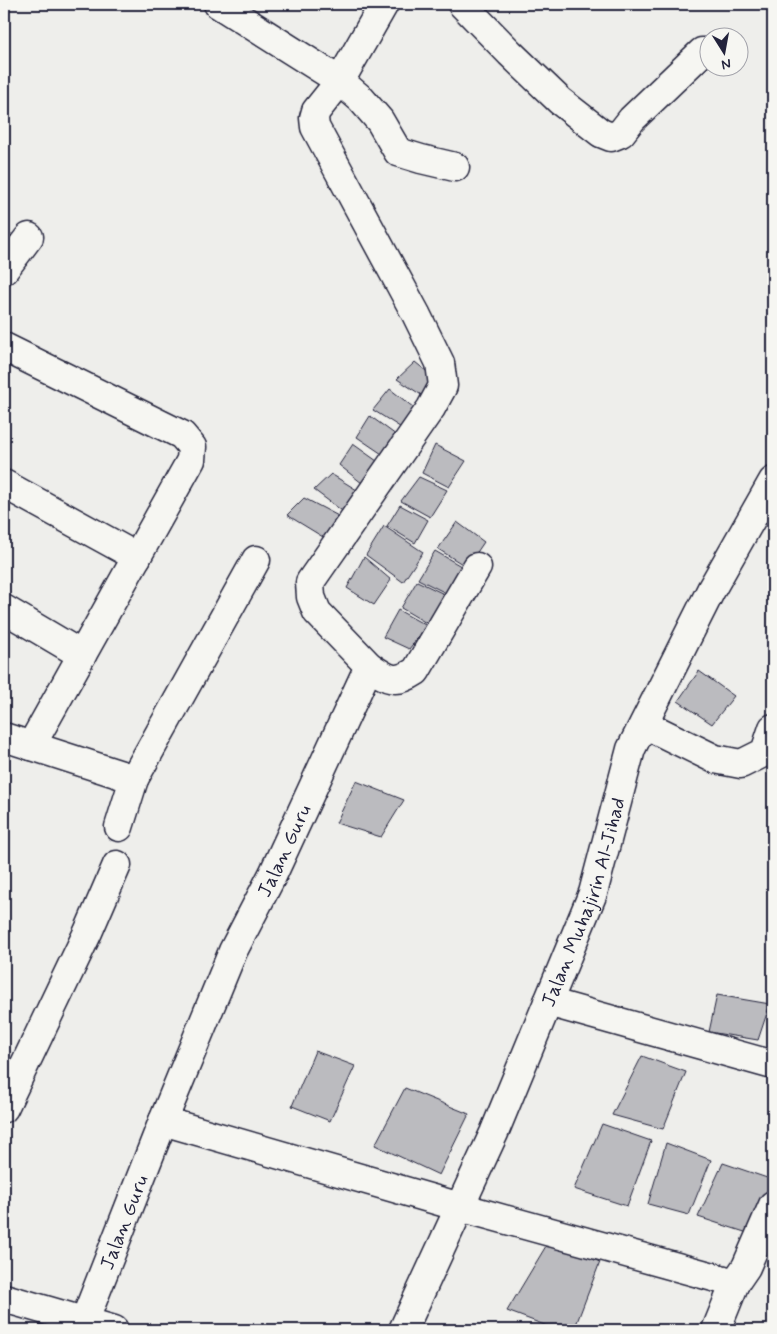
<svg xmlns="http://www.w3.org/2000/svg" width="777" height="1334" font-family="Mynerve,sans-serif">
<style>
.building{fill:#bbbbbf;stroke:#22223b}
.lines{fill:none;stroke-linecap:round;stroke-linejoin:round}
.minor-casing{stroke:#22223b;stroke-width:31}
.minor{stroke:#f6f6f2;stroke-width:28}
.labels{text-anchor:middle;stroke-width:4;stroke-linejoin:round;paint-order:stroke}
.street-label{font-size:20px;fill:#22223b;stroke:#f6f6f2}
</style>
<rect width="100%" height="100%" fill="#eeeeeb"/>
<filter id="ink" filterUnits="userSpaceOnUse"><feTurbulence type="fractalNoise" baseFrequency=".02" numOctaves="2"/><feDisplacementMap in="SourceGraphic" scale="10" xChannelSelector="R" yChannelSelector="G"/><feConvolveMatrix kernelMatrix="1 2 1 2 8 2 1 2 1" color-interpolation-filters="sRGB"/></filter>
<g filter="url(#ink)">
<!-- building -->
<g class="building">
<path d="M415 362 436 379 426 398 397 379Z"/>
<path d="M390 389 418 411 403 429 373 410Z"/>
<path d="M370 416 400 438 385 456 357 437Z"/>
<path d="M353 444 384 466 367 487 339 465Z"/>
<path d="M435 445 466 461 449 487 422 473Z"/>
<path d="M331 474 365 495 349 516 314 490Z"/>
<path d="M419 477 447 490 430 517 401 501Z"/>
<path d="M304 498 344 519 328 540 287 515Z"/>
<path d="M400 505 428 520 415 543 387 526Z"/>
<path d="M457 522 484 542 467 567 438 549Z"/>
<path d="M384 526 423 552 403 582 366 555Z"/>
<path d="M435 551 466 569 448 594 418 579Z"/>
<path d="M364 557 391 580 374 605 347 588Z"/>
<path d="M417 581 448 596 428 624 401 608Z"/>
<path d="M398 610 427 626 409 649 383 637Z"/>
<path d="M699 671 734 696 712 724 678 701Z"/>
<path d="M356 781 404 800 381 837 336 823Z"/>
<path d="M717 995 770 1004 758 1040 709 1032Z"/>
<path d="M315 1051 355 1066 330 1121 292 1106Z"/>
<path d="M642 1056 686 1072 663 1129 612 1115Z"/>
<path d="M405 1088 469 1114 439 1175 375 1145Z"/>
<path d="M602 1124 651 1141 627 1206 574 1189Z"/>
<path d="M666 1143 711 1160 689 1215 648 1204Z"/>
<path d="M723 1163 773 1180V1192L754 1235 698 1217Z"/>
<path d="M549 1241 600 1262 574 1330H558L507 1311Z"/>
</g>
<g class="lines">
<defs>
<g id="minor">
<path d="M218 4 340 81 361 99 380 121 398 152 421 159 455 167"/>
<path d="M462 4 510 53 560 101 601 133 611 137 621 133 632 119 702 52"/>
<path d="M4 270 29 237"/>
<path d="M4 347 182 435 192 447 191 460 31 746"/>
<path d="M4 484 137 557"/>
<path d="M4 609 82 655"/>
<path d="M369 666C388 679 395 685 416 671L477 567"/>
<path d="M644 724 715 759 741 764 765 752 773 728"/>
<path d="M4 737 134 779 119 827"/>
<path d="M134 779 256 560"/>
<path d="M548 1002 773 1065"/>
<path d="M4 1108 88 932 117 865"/>
<path d="M163 1121 460 1207 735 1283 716 1330"/>
<path d="M735 1283 746 1267 773 1205"/>
<path d="M4 1298 114 1330"/>
<path id="s1" d="M81 1330 163 1121 233 951 273 874 369 666 317 612 311 597 310 582 431 408 443 386 440 363 416 314 315 127 314 118 316 111 340 81 384 4"/>
<path id="s2" d="M403 1330 494 1133 593 893 631 749 711 590 773 481"/>
</g>
</defs>
<!-- minor casing -->
<use href="#minor" class="minor-casing"/>
<!-- minor -->
<use href="#minor" class="minor"/>
</g>
</g>
<g class="labels">
<!-- street labels -->
<g class="street-label">
<text dy="7" stroke="none"><textPath href="#s1" startOffset="521">Jalan Guru</textPath></text>
<text dy="7" stroke="none"><textPath href="#s2" startOffset="465">Jalan Muhajirin Al-Jihad</textPath></text>
<text dy="7" stroke="none"><textPath href="#s1" startOffset="116">Jalan Guru</textPath></text>
</g>
</g>
<!-- margin -->
<rect width="777" height="1334" fill="none" stroke="#f6f6f2" stroke-width="20"/>
<rect x="10" y="10" width="757" height="1314" fill="none" stroke="#22223b" stroke-width="2" filter="url(#ink)"/>
<!-- north arrow -->
<g transform="translate(724 52) rotate(169)"><circle r="24" fill="#f6f6f2" stroke="#a1a1a9"/>
<path d="M0-4L9 19L0 12L-9 19Z" fill="#22223b"/>
<text y="-8" font-size="14" font-weight="bold" text-anchor="middle" fill="#22223b">N</text>
</g>
</svg>
